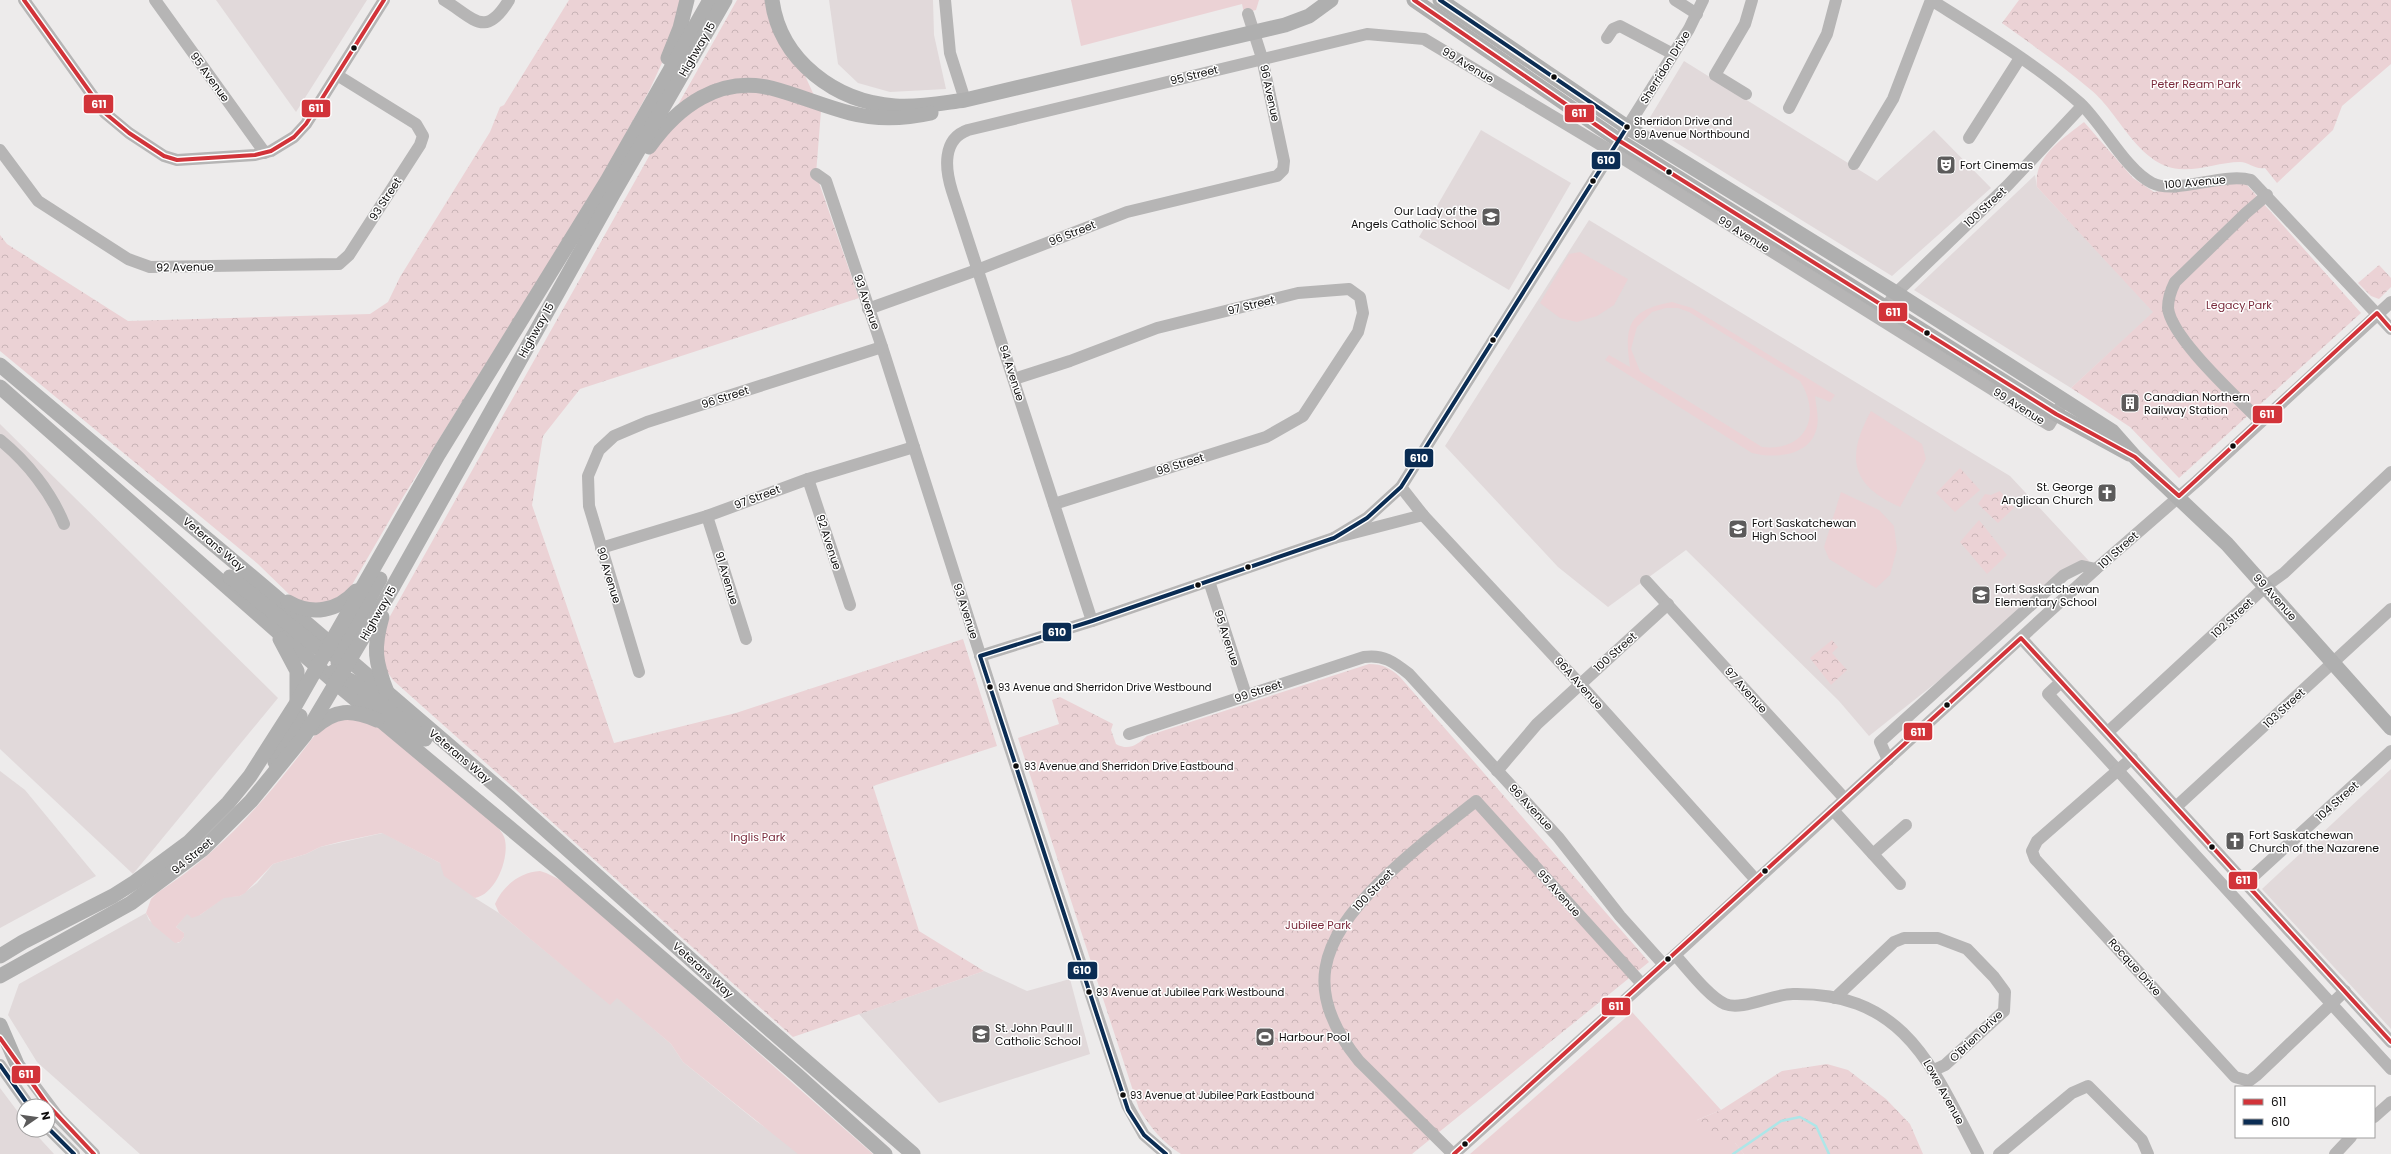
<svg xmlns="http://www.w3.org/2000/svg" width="2391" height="1154" font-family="Poppins,sans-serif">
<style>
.built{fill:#e1d9da}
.grass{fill:#ebd2d5;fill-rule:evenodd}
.forest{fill:url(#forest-crowns)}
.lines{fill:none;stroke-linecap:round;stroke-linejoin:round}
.stream{stroke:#ade6e8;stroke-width:2.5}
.minor{stroke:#b6b5b5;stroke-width:12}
.major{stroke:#afafaf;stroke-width:15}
.bus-1-casing{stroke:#fff;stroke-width:7}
.bus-2-casing{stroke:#fff;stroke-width:7}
.bus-1{stroke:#d23339;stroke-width:4}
.bus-2{stroke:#0a2c53;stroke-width:4}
.bus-dot{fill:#0e0d0d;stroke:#fff;stroke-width:1.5}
.labels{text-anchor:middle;stroke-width:3;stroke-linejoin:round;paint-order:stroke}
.bus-label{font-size:10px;fill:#0e0d0d;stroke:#fff;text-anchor:start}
.street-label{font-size:11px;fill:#0e0d0d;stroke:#fff}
.park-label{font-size:11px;fill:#7a2b3c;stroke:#fff}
.poi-label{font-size:11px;fill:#0e0d0d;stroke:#fff;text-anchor:start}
.line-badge{stroke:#fff;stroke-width:1.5}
.badge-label{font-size:11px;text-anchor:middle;font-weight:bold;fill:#fff}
</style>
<defs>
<pattern id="forest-crowns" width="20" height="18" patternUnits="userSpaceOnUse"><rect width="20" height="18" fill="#ebd2d5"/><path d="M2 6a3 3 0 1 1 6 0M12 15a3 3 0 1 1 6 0" fill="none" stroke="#c8b3b6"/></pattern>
</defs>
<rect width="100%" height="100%" fill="#edebeb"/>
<!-- built -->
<g class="built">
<path d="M216 0H367L296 112Z"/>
<path d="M829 0H933L934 35 946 89 890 92 858 83 838 64Z"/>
<path d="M1684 61 1877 181 1934 130 1991 188 1892 276 1646 124Z"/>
<path d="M1481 130 1571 183 1509 290 1419 237Z"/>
<path d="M2035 175 2037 187 2154 312 2071 388 1914 290Z"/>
<path d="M1589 220 2010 476 2089 561 1869 736 1839 701 1686 550 1608 607 1558 567 1445 446Z"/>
<path d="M0 424 278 698 133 874 0 749Z"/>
<path d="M2391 769V1029L2262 889Z"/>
<path d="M0 771 25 790 96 876 0 928Z"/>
<path d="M383 833 440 863 475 898 499 913 610 1004 617 997 671 1044 683 1062 756 1121 804 1154H140L37 1062 8 1015 19 984 146 913 149 920 178 943 180 942 184 937V933L176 927 187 913 200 915 224 897 240 896 257 883 273 864 306 854 320 847Z"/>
<path d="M984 971 1027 991 1070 979 1090 1054 939 1103 859 1014Z"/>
<path d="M0 1088 24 1120V1130H32L54 1154H0Z"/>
</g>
<!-- grass -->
<g class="grass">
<path d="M1071 0H1259L1256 10 1244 13 1242 4 1081 46Z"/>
<path d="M1580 252 1628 279 1614 305 1597 316 1577 322 1560 318 1540 303 1569 254Z"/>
<path d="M1672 302 1692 308 1835 395 1830 402 1815 396C1816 405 1819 417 1817 427 1811 456 1776 459 1752 453L1605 360 1609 355 1630 367C1624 326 1628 310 1672 302ZM1666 308H1678L1689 312 1800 381C1822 416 1806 452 1762 447L1640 371 1631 349 1637 327 1652 312Z"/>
<path d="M1871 411 1922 444 1926 459 1900 507C1850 485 1846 457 1871 411Z"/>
<path d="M1841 492 1879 510 1894 526 1897 549 1890 575 1876 588 1829 559 1824 547Z"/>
<path d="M351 717 381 728 495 824C499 829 504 834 505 840 509 859 496 894 475 898L444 876 440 863 382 833 339 842 320 847 306 854 273 864 245 893 240 896 224 898 200 915 192 918 187 914 176 927 184 933V937L180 942 175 943 153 925 146 913 151 899 157 893C227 848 272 792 321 727L331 721Z"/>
<path d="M540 871C557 876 569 886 582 897L873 1154H798L683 1062 671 1044 617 998 610 1005 499 913 495 904C503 885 521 872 540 871Z"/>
<path d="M1632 1012 1721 1110 1697 1120 1735 1143 1744 1154H1470Z"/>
</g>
<!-- forest -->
<g class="forest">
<path d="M569 0H685L677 30 650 89 600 181 403 497 349 590 323 606 295 600 258 564 0 351V235L7 244 128 321 370 314 388 302 400 277 490 132 500 107 504 105Z"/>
<path d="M737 0H771L821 111 816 174 859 298 580 389 543 436 532 505 614 743 736 713 963 639 997 746 873 786 919 931 984 971 793 1037 394 681C373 656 381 647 389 618Z"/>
<path d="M2019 0H2391V64L2342 106 2333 130 2277 183 2265 168C2255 170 2249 162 2240 162 2220 162 2199 171 2179 169 2138 165 2120 114 2091 90 2063 66 2032 45 2002 23Z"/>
<path d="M2084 122 2133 178 2154 192 2206 183 2246 184 2361 313 2179 478 2130 427 2071 388 2153 312 2037 187C2033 156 2063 139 2084 122Z"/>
<path d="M2379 265 2391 278V287L2379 299 2371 296 2358 283Z"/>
<path d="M1960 468 1980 490 1955 512 1936 493Z"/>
<path d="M2000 491 2014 508 1998 523 1978 504 1985 494 1991 495Z"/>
<path d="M1979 520 2007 555 1987 574 1960 542Z"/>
<path d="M1832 640 1838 647 1832 653 1847 670 1831 685 1810 658Z"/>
<path d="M1369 664C1383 664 1390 668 1400 677L1649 962 1412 1154H1181C1162 1142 1151 1128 1139 1109L1018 738 1059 724 1052 700 1060 697 1113 724 1111 730 1116 744C1129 751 1137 745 1147 736Z"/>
<path d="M1827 1064 1848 1070 1886 1099 1910 1124 1923 1154H1744L1735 1143 1722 1146 1697 1120 1721 1110 1782 1071Z"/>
</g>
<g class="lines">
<!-- stream -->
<path class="stream" d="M1733 1154 1781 1121 1800 1117 1816 1126 1829 1154"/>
<!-- minor -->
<g class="minor">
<path d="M24 0 105 113 129 133 164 156 177 160 255 155 271 151 294 137 306 124 384 0"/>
<path d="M155 0 265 153"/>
<path d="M444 0C475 19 485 39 509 0"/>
<path d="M945 0 950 53 965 100"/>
<path d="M1675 0 1697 14"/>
<path d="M1931 0C1982 32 2036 64 2081 104 2103 125 2126 170 2152 183 2176 195 2223 172 2251 180L2391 329"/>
<path d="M1607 38 1613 29 1620 26 1673 54"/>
<path d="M1746 94 1715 75 1745 24 1752 0"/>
<path d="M1789 108 1827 34 1836 0"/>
<path d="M1969 138 2020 58"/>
<path d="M0 150 38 201 128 259 150 267 339 264 349 255 420 145 423 136 416 124 337 75"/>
<path d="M1854 164 1893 99 1931 0"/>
<path d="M816 174 826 181 882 347 1007 739 1127 1105 1144 1135 1166 1154"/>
<path d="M1886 307 1896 293 2008 185 2082 106"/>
<path d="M868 309 977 270 1127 212 1277 176 1283 170 1284 161 1262 58 1248 14"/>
<path d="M1014 379 1070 361 1157 328 1298 293 1349 289 1360 297 1363 313 1358 332 1303 416 1266 437 1054 504"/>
<path d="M2260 421C2238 398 2171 338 2168 308 2168 299 2171 290 2175 282L2246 213 2267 195"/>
<path d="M0 440C27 462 51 492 64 524"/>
<path d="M808 479 850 605"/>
<path d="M1401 487 1423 515 1580 684 1756 880"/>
<path d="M707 516 746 639"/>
<path d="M1334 538 1367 518 1401 487 1689 29 1703 0"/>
<path d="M601 548 707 516 808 479 914 447"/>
<path d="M1209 581 1246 695"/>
<path d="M1646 581 1845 799"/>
<path d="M1092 621 952 191C945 169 942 139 968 130L1367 34 1424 39 1611 151 2049 425 2060 407"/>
<path d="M2021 638 2391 1042"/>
<path d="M980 656 1092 621 1334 538 1423 515"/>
<path d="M639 672 589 506 588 476 599 450 614 436 647 422 882 347"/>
<path d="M2061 682 2048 694 2391 1069"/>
<path d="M2108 732 2266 586 2284 573 2391 472"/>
<path d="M1129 734 1364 657C1383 654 1394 662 1409 674L1558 837 1620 916 1664 965"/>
<path d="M2132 758 2037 841 2032 851 2035 859 2235 1077 2249 1081 2257 1075 2345 991"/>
<path d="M1888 760 1880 742 2064 575 2082 566 2096 569"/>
<path d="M1497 771 1537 724 1668 604"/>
<path d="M2177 806 2391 609"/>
<path d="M1833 810 1900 884"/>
<path d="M1873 854 1906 825"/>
<path d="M2247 882 2391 751"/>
<path d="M1675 955C1688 969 1709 997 1725 1004 1742 1011 1773 994 1793 994 1906 992 1933 1069 1978 1154"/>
<path d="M1835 998 1894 942 1904 938H1938L1967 949 1994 977 2005 992 2004 1011 1945 1065 1934 1070"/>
<path d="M11 1054 59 1118 94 1154"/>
<path d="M0 1065 29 1106"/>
<path d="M2374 1117 2391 1102"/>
<path d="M48 1128 74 1154"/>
<path d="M1453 1154 1359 1061C1302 991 1320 942 1379 883 1409 853 1443 827 1476 801L1642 984"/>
<path d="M1454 1154 1675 955 2096 569 2197 481 2391 302"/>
<path d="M1999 1154 2072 1093 2088 1086 2142 1140 2148 1154"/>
<path d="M2335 1154 2351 1137"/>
</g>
<!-- major -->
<g class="major">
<path d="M772 0C780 61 836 102 895 106 919 108 942 103 965 100L1285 25 1309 16 1331 0"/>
<path d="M1414 0 1618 140 2056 414 2129 454"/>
<path d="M1440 0 1627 127 1896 293 2112 431 2135 457 2227 544 2391 728"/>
<path d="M668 58 680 28 687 0"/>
<path d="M649 147C678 106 719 76 771 88 798 95 823 106 850 113 877 120 904 119 931 113"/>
<path d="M0 365 269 591 509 797 753 1015 913 1154"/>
<path d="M0 387 337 684 554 865 797 1075 885 1154"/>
<path d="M230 577 318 648 334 655"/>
<path d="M288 602C312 616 338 611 356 591"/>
<path d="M382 617C373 648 375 662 387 692"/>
<path d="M280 639 297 671V701"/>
<path d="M338 663 340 653 380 579"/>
<path d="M333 672 353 682 425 739"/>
<path d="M314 728C335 709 351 709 377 720"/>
<path d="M275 762 300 716"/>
<path d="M0 956 23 942 113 896 135 882 189 842 228 803 250 776 296 704 438 455 607 181 710 0"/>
<path d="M0 976 131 903 203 849 251 801 305 735 390 592 613 194 725 0"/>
<path d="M0 1025 16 1062"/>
</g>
<defs>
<g id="bus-1">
<path d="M24 0 105 113 129 133 164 156 177 160 255 155 271 151 294 137 306 124 384 0"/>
<path d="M1414 0 1618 140 2056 414 2135 457 2179 496 2377 313 2391 329"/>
<path d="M0 1038 47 1104 94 1154"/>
<path d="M1454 1154 2021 638 2391 1042"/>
</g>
<g id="bus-2">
<path d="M0 1065 29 1106"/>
<path d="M48 1128 74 1154"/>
<path d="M1166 1154 1144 1135 1128 1110 980 656 1092 621 1334 538 1367 518 1401 487 1627 127 1440 0"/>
</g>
</defs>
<!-- bus-1 casing -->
<use href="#bus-1" class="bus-1-casing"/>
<!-- bus-2 casing -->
<use href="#bus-2" class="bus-2-casing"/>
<!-- bus-1 -->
<use href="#bus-1" class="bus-1"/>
<!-- bus-2 -->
<use href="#bus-2" class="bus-2"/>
</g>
<!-- icons -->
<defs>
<symbol id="theatre-square" viewBox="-11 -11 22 22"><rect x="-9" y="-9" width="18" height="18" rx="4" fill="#5c5b5b" stroke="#fff"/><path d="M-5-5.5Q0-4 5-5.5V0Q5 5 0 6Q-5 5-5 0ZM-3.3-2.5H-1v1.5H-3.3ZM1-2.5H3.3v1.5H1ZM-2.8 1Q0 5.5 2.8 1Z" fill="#fff"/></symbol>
<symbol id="school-square" viewBox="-11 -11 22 22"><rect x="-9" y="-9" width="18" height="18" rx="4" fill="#5c5b5b" stroke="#fff"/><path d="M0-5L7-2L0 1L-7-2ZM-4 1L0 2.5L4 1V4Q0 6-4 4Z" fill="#fff"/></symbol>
<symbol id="building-square" viewBox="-11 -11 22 22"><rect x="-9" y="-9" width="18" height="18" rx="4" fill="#5c5b5b" stroke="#fff"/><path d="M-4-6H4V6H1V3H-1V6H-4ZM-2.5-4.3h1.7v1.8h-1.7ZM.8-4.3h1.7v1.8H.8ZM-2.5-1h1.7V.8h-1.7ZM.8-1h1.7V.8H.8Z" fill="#fff"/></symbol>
<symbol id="church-square" viewBox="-11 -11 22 22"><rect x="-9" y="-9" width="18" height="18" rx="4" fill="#5c5b5b" stroke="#fff"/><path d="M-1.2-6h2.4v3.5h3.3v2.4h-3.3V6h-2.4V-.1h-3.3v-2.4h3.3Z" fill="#fff"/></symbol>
<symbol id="stadium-square" viewBox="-11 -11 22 22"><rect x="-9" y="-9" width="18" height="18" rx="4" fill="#5c5b5b" stroke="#fff"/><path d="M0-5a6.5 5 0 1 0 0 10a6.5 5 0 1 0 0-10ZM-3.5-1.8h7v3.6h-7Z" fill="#fff"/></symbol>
</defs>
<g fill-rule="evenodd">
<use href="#theatre-square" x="1935" y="154" width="22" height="22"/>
<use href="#school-square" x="1480" y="206" width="22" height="22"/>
<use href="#building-square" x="2119" y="392" width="22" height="22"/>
<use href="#church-square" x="2096" y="482" width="22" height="22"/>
<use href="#school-square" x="1727" y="518" width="22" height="22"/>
<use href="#school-square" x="1970" y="584" width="22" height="22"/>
<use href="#church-square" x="2224" y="830" width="22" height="22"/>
<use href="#school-square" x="970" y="1023" width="22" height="22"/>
<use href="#stadium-square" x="1254" y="1026" width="22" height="22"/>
</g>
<!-- markers -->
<g class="bus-dot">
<circle cx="354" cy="48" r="3.5"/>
<circle cx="1554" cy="77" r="3.5"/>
<circle cx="1627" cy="127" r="3.5"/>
<circle cx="1669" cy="172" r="3.5"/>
<circle cx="1593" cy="181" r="3.5"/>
<circle cx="1927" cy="333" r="3.5"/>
<circle cx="1493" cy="340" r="3.5"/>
<circle cx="2233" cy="446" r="3.5"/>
<circle cx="1248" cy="567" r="3.5"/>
<circle cx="1198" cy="585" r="3.5"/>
<circle cx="990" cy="687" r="3.5"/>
<circle cx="1947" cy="705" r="3.5"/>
<circle cx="1016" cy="766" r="3.5"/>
<circle cx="2212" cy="847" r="3.5"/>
<circle cx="1765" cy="871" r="3.5"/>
<circle cx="1668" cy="959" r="3.5"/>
<circle cx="1089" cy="992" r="3.5"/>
<circle cx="1123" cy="1095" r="3.5"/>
<circle cx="1465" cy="1144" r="3.5"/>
</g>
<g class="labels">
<!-- bus labels -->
<g class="bus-label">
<text x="1634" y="125">Sherridon Drive and<tspan x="1634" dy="13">99 Avenue Northbound</tspan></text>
<text x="998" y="691">93 Avenue and Sherridon Drive Westbound</text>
<text x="1024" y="770">93 Avenue and Sherridon Drive Eastbound</text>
<text x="1096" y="996">93 Avenue at Jubilee Park Westbound</text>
<text x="1130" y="1099">93 Avenue at Jubilee Park Eastbound</text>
</g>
<!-- street labels -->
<g class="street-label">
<text transform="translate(697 49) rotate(-60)" y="4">Highway 15</text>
<text transform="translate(1468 65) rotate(31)" y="4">99 Avenue</text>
<text transform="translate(1665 67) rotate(-58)" y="4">Sherridon Drive</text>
<text transform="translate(1194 75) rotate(-14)" y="4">95 Street</text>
<text transform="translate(210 77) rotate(54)" y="4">95 Avenue</text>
<text transform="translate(1270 93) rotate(78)" y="4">96 Avenue</text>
<text transform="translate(2195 182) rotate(-5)" y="4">100 Avenue</text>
<text transform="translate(385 199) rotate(-57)" y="4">93 Street</text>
<text transform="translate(1985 207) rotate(-43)" y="4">100 Street</text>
<text transform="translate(1072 233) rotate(-22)" y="4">96 Street</text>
<text transform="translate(1744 234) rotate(32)" y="4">99 Avenue</text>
<text transform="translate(185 267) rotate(-1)" y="4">92 Avenue</text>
<text transform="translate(867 302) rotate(71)" y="4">93 Avenue</text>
<text transform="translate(1251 305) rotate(-14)" y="4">97 Street</text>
<text transform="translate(536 330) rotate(-61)" y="4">Highway 15</text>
<text transform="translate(1012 373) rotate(72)" y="4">94 Avenue</text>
<text transform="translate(725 397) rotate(-18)" y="4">96 Street</text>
<text transform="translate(2019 406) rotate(32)" y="4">99 Avenue</text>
<text transform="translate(1180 464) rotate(-17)" y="4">98 Street</text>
<text transform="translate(757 497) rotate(-21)" y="4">97 Street</text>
<text transform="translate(829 542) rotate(72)" y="4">92 Avenue</text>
<text transform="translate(214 544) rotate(40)" y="4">Veterans Way</text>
<text transform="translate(2118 550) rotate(-42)" y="4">101 Street</text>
<text transform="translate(609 575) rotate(73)" y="4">90 Avenue</text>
<text transform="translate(727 578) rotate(73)" y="4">91 Avenue</text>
<text transform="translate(2275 597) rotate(48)" y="4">99 Avenue</text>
<text transform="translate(966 611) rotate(72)" y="4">93 Avenue</text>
<text transform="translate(378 613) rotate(-60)" y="4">Highway 15</text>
<text transform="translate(2232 618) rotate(-43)" y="4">102 Street</text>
<text transform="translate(1227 638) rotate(72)" y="4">95 Avenue</text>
<text transform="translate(1615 652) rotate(-42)" y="4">100 Street</text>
<text transform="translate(1579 683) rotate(48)" y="4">96A Avenue</text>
<text transform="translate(1746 690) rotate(48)" y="4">97 Avenue</text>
<text transform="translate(1258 691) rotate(-18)" y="4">99 Street</text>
<text transform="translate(2284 708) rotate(-43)" y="4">103 Street</text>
<text transform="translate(460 756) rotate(40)" y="4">Veterans Way</text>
<text transform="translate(2337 801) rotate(-42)" y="4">104 Street</text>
<text transform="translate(1531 807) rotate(47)" y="4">96 Avenue</text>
<text transform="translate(192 856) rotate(-40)" y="4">94 Street</text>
<text transform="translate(1373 890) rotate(-46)" y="4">100 Street</text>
<text transform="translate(1559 893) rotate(48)" y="4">95 Avenue</text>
<text transform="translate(2135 967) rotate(48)" y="4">Rocque Drive</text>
<text transform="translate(703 970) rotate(42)" y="4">Veterans Way</text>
<text transform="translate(1976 1036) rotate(-44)" y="4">O'Brien Drive</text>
<text transform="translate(1944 1092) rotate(61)" y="4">Lowe Avenue</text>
</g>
<!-- park labels -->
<g class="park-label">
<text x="2196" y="88">Peter Ream Park</text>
<text x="2239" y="309">Legacy Park</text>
<text x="758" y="841">Inglis Park</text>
<text x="1318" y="929">Jubilee Park</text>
</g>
<!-- poi labels -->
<g class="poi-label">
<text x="1960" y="169">Fort Cinemas</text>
<text x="1477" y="215" text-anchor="end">Our Lady of the<tspan x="1477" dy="13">Angels Catholic School</tspan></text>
<text x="2144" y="401">Canadian Northern<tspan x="2144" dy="13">Railway Station</tspan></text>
<text x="2093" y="491" text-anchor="end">St. George<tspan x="2093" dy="13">Anglican Church</tspan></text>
<text x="1752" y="527">Fort Saskatchewan<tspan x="1752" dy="13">High School</tspan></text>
<text x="1995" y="593">Fort Saskatchewan<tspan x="1995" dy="13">Elementary School</tspan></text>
<text x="2249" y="839">Fort Saskatchewan<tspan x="2249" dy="13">Church of the Nazarene</tspan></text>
<text x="995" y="1032">St. John Paul II<tspan x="995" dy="13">Catholic School</tspan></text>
<text x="1279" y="1041">Harbour Pool</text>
</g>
</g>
<g class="line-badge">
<rect x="83" y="94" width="31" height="20" rx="4" fill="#d23339"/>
<rect x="301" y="99" width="30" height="19" rx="4" fill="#d23339"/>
<rect x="1564" y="104" width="31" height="19" rx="4" fill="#d23339"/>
<rect x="1591" y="151" width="30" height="19" rx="4" fill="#0a2c53"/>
<rect x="1878" y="302" width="30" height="20" rx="4" fill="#d23339"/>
<rect x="2252" y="405" width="31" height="19" rx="4" fill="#d23339"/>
<rect x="1404" y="448" width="30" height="20" rx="4" fill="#0a2c53"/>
<rect x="1042" y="622" width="30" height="20" rx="4" fill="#0a2c53"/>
<rect x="1903" y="722" width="30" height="19" rx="4" fill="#d23339"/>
<rect x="2228" y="871" width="30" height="19" rx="4" fill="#d23339"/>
<rect x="1067" y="961" width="31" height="19" rx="4" fill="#0a2c53"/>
<rect x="1601" y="997" width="30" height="19" rx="4" fill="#d23339"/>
<rect x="11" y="1065" width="30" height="19" rx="4" fill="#d23339"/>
</g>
<g class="badge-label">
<text x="99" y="108">611</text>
<text x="316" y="112">611</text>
<text x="1579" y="117">611</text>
<text x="1606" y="164">610</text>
<text x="1893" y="316">611</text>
<text x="2267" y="418">611</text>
<text x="1419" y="462">610</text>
<text x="1057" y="636">610</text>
<text x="1918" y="736">611</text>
<text x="2243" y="884">611</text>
<text x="1082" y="974">610</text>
<text x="1616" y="1010">611</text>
<text x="26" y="1078">611</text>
</g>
<!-- legend -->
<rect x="2235" y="1086" width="140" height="52" fill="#ffffff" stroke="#9f9e9e"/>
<rect x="2243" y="1099" width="20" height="6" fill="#d23339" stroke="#9f9e9e"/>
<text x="2271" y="1106" font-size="12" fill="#0e0d0d">611</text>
<rect x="2243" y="1119" width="20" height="6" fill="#0a2c53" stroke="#9f9e9e"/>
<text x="2271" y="1126" font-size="12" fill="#0e0d0d">610</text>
<!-- north arrow -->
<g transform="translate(36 1118) rotate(77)"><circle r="19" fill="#ffffff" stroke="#9f9e9e"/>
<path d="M0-3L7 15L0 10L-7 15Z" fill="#5c5b5b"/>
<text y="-6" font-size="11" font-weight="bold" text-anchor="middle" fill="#0e0d0d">N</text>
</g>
</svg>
